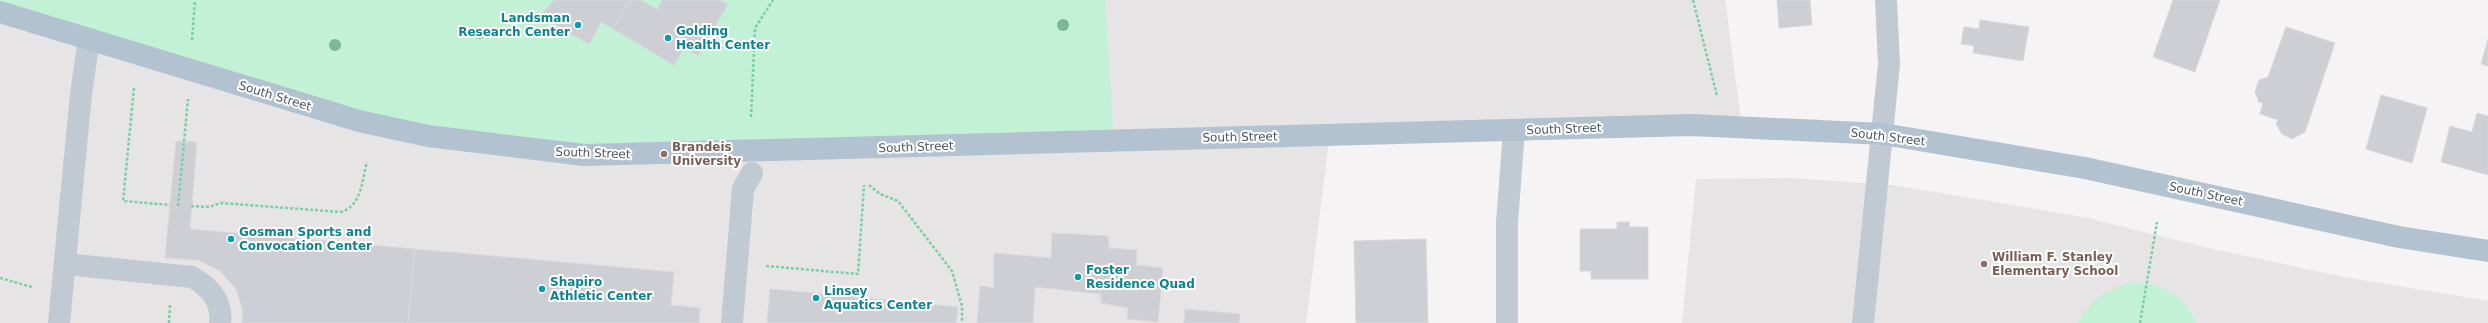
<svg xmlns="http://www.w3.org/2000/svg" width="2488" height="323" font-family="'DejaVu Sans',sans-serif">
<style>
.education{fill:#e6e4e5}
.green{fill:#c3f1d5}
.building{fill:#cdcfd5;stroke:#d7d9de}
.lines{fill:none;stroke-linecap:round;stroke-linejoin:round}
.path{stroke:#7ad0a6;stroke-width:2.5;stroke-dasharray:3 2;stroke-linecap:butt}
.minor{stroke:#c1cad2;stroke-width:22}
.major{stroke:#b3c2d1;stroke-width:22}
.tree{fill:#7bb799}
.culture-dot{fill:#0f9aa8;stroke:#fff;stroke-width:1.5}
.education-dot{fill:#8d6e63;stroke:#fff;stroke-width:1.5}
.labels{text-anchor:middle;stroke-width:4;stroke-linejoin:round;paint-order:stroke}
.culture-label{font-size:12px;font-weight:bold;fill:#0d838f;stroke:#fff;text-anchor:start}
.street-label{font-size:12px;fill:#4a5661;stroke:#fff}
.education-label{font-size:12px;font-weight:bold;fill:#785e54;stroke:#fff;text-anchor:start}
</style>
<rect width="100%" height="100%" fill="#f5f3f3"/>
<!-- education -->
<g class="education">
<path d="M0 0H1725L1742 126 1330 135 1306 323H0Z"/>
<path d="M1790 178 1893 185 2084 217 2213 249 2349 278 2488 301V323H1682L1696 179Z"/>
</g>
<!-- green -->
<g class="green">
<path d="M0 0H1105L1114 141 656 155 428 136 0 12Z"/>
<path d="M2132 282C2156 282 2189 296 2195 323H2078C2088 300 2109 289 2132 282Z"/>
</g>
<!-- building -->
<g class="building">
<path d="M554 0H629L613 29 601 22 589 44 540 16Z"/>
<path d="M629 0H641L657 9 662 0H720L728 4 698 56 684 48 674 65 613 29Z"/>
<path d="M1777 0H1810L1812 25 1779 28Z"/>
<path d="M2173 0H2220L2195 72 2153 57Z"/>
<path d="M1980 20 2029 27 2023 61 1973 53 1974 46 1961 44 1964 27 1979 29Z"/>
<path d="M2286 27 2335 43 2305 132 2292 139 2282 134 2276 124 2278 120 2260 114 2263 103 2259 102 2255 92 2259 80 2268 77Z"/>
<path d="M2488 39V66L2481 64Z"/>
<path d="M2381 95 2427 108 2412 163 2366 149Z"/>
<path d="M2477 113 2488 116V175L2441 162 2450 126 2472 132Z"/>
<path d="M176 141 197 142 190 229 415 249 408 323H242L243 311 236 289 220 271 198 260 165 258Z"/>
<path d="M1617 222H1630L1629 227H1648V279H1591V271H1580V229H1617Z"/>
<path d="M1052 233 1108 236 1109 248 1137 250 1136 265 1163 268 1158 322 1127 319 1128 308 1101 303V294L1035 287 1033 323H977L980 286 994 288V253L1051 258Z"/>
<path d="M1426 239 1428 323H1356L1354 241Z"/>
<path d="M415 249 674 272 671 305 700 308 699 323H408Z"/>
<path d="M770 289 958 307 956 323H767Z"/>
<path d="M1185 309 1240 314 1239 323H1184Z"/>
</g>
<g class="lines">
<!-- path -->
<g class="path">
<path d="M1693 0 1717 96"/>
<path d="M192 40 195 0"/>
<path d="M134 88 123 201 170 205"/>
<path d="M751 117 755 28 773 0"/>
<path d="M869 185 880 194 898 201 952 271 962 306V323"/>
<path d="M178 206 188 99"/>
<path d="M191 206 209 207 221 203 341 212C362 206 362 179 367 162"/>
<path d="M766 266 858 274 864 185"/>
<path d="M0 278 32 287"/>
<path d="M169 323 170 303"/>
<path d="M2140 323 2157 222"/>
</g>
<!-- minor -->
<g class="minor">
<path d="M66 264 192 277C210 287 223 302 220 323"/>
<path d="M59 323 81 94 89 39"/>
<path d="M732 323 743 189 752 173"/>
<path d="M1507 323V223L1514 130"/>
<path d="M1863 323 1889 64 1886 0"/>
</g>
<!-- major -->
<path class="major" d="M0 12 359 121 428 136 584 155 1692 125 1883 134 2085 168 2399 237 2488 251"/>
</g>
<!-- trees -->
<g class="tree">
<circle cx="1063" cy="25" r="6"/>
<circle cx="479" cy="33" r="6"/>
<circle cx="335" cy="45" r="6"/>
</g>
<!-- markers -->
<g class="culture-dot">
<circle cx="578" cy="25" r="4"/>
<circle cx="668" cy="38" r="4"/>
<circle cx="231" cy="239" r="4"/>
<circle cx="1078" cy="277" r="4"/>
<circle cx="542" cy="289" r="4"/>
<circle cx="816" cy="298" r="4"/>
</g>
<g class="education-dot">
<circle cx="664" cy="154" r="4"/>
<circle cx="1984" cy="264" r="4"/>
</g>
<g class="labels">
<!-- culture labels -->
<g class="culture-label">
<text x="570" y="22" text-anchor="end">Landsman<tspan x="570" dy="14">Research Center</tspan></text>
<text x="676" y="35">Golding<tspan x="676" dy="14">Health Center</tspan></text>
<text x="239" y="236">Gosman Sports and<tspan x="239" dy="14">Convocation Center</tspan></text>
<text x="1086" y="274">Foster<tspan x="1086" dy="14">Residence Quad</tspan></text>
<text x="550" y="286">Shapiro<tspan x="550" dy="14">Athletic Center</tspan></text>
<text x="824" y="295">Linsey<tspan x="824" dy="14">Aquatics Center</tspan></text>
</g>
<!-- street labels -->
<g class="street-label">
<text transform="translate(275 96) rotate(17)" y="4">South Street</text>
<text transform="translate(1564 129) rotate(-2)" y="4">South Street</text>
<text transform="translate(1240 137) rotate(-1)" y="4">South Street</text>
<text transform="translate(1888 137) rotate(7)" y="4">South Street</text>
<text transform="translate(916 147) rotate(-2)" y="4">South Street</text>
<text transform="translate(593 153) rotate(2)" y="4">South Street</text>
<text transform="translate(2206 194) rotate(12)" y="4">South Street</text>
</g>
<!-- education labels -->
<g class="education-label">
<text x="672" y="151">Brandeis<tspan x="672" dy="14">University</tspan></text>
<text x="1992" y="261">William F. Stanley<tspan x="1992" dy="14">Elementary School</tspan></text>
</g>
</g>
</svg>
